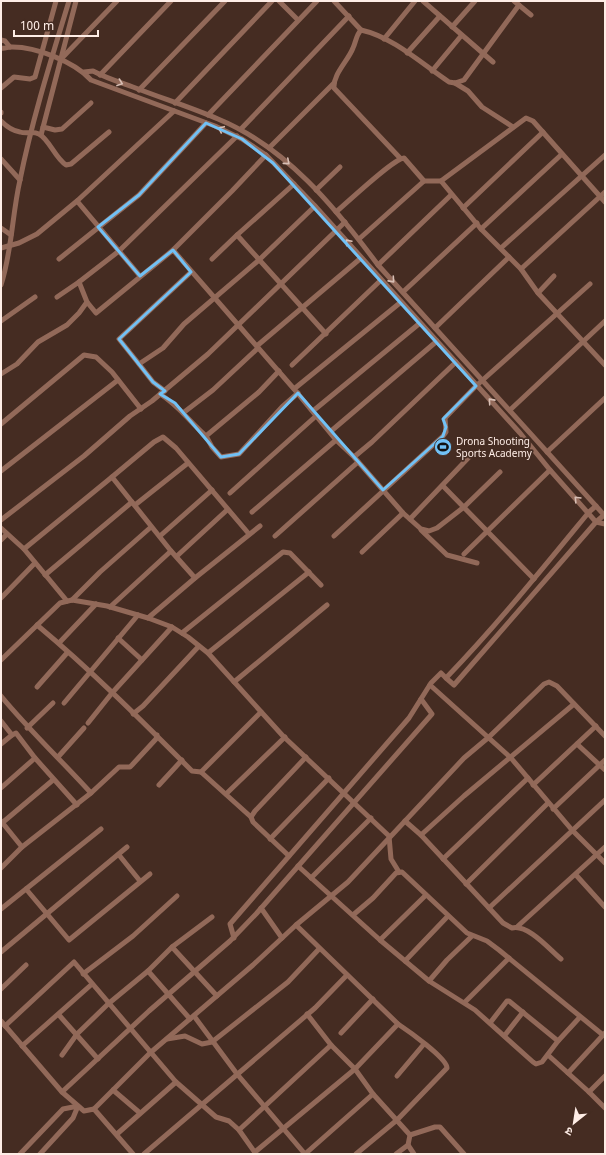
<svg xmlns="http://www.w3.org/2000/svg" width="606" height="1155" font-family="Georgia,'Noto Sans Devanagari',serif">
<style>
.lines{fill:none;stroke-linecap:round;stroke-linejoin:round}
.minor{stroke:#926959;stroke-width:5}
.oneway{stroke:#d8bfb5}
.marked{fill:none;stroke:#71c1f5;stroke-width:3;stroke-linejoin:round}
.labels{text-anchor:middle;stroke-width:3.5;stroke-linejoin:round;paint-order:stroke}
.poi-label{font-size:10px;fill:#feede6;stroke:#452c22;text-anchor:start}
</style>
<rect width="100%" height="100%" fill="#452c22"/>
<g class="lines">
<!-- minor -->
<g class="minor">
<path d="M279 1 298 20"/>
<path d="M334 1 361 30"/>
<path d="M423 1 493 62"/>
<path d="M514 1 531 15"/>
<path d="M452 27 475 1"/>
<path d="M384 39 415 1"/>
<path d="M1 40 5 41 10 47"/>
<path d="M1 48C5 49 7 47 10 47 35 46 75 62 91 80L215 126 242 139 266 155 315 206 520 433 550 470 596 522 605 524"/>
<path d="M407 53 440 16"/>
<path d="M61 59 117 1"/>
<path d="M432 71 461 36"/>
<path d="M84 72 93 71C106 78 119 82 133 87 161 98 190 107 218 119 286 147 335 207 378 265L605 516"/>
<path d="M100 75 171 1"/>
<path d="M455 83 468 91 482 107 513 127"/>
<path d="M1 88 14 77 30 79 35 77 56 1"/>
<path d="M139 90 225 1"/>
<path d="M175 103 272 1"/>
<path d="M1 112V113"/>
<path d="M208 115 317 1"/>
<path d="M1 121C6 126 13 131 20 132 26 134 33 131 39 134 49 139 55 158 66 165L71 164 109 132"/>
<path d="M43 127 55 130 62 129 91 103"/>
<path d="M241 129 349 16"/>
<path d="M41 135 76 1"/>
<path d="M269 148 334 83"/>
<path d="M400 158 334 88C333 74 348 61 353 48 356 42 356 35 361 30 393 37 422 64 449 82L455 83 464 80 519 5"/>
<path d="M1 159 20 180"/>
<path d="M441 181 526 118 533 121 605 202"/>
<path d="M294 184 237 235 326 334"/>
<path d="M316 190 340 167"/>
<path d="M77 201 174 111"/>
<path d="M463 208 543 132"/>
<path d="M336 212C348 202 393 159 404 158L424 181H441L481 229 521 269 538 293 605 365"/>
<path d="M1 228 11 235"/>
<path d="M481 229 562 154"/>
<path d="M359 239 424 181"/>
<path d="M1 248 19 243 37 234 77 201 140 276"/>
<path d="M501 248 605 155"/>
<path d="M173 250 232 191 266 155"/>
<path d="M59 259 139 195 206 123"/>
<path d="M212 259 237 235"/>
<path d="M378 265 451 195"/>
<path d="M521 269 605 192"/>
<path d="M191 272 119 339 139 364 163 348 184 324 259 260 315 206"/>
<path d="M79 282 119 251 237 136"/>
<path d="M1 285C12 251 12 215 20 180 32 120 51 60 69 1"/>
<path d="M403 292 477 223"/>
<path d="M538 293 554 276"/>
<path d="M57 297 79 282 87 302 96 313 173 250 294 389 336 440 354 457 403 513 421 529 429 531 437 528 464 507 500 472"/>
<path d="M1 321 35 297"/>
<path d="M435 328 509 257"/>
<path d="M258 345 361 258"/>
<path d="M139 364 153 382 165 391"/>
<path d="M292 365 381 280"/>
<path d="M1 374 17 364 38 342 67 325 79 313 87 302"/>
<path d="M294 389 401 302"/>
<path d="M160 394C179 406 189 421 206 436L259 392 279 371"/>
<path d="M510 410 605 321"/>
<path d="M313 411 420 323"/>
<path d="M183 413 213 390 258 348"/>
<path d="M1 424 84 355 96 357 112 372 141 409"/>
<path d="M330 432 437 341"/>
<path d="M206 436 212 447 221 457 239 454 282 407 298 393"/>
<path d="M547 452 605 398"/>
<path d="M354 457 372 442 456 362"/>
<path d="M1 471 118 380"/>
<path d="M112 477 154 442 163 437 176 448 249 534"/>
<path d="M443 486 534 579"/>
<path d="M230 493 316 416"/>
<path d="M135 505 188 463"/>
<path d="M252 512 336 440"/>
<path d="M410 519 472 454"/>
<path d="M1 520 84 456 130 416 152 401 208 354 345 222"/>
<path d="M1 528 24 549 67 601"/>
<path d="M421 530 447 555 477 563"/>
<path d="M160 536 212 490"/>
<path d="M275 536 358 462"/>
<path d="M334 536 443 436 446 432 445 418 476 386 590 284"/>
<path d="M1 540 7 534"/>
<path d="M24 549 112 477 171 551 195 578"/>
<path d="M362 552 403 513"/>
<path d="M464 554 550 470"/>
<path d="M177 556 227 510"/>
<path d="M45 575 132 502"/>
<path d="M1 598 35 563"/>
<path d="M72 600 100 572 151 527"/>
<path d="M110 607 171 551"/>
<path d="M148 618 195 578 260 526"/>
<path d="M37 625C91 670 142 721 192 771L201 772 251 817"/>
<path d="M182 633 283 552 290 553 321 585"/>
<path d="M118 638 142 660"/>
<path d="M59 643 96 604"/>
<path d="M208 653 309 572"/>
<path d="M1 660 60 603 72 600 107 606 148 618 172 627 188 637 208 653 283 736 389 836 391 859 399 872"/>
<path d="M446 678 454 685 596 522 604 515"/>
<path d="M234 682 327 605"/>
<path d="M430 685 511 758 572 830 605 863"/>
<path d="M37 687 67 653"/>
<path d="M1 696C29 730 61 760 91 793L22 847 1 868"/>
<path d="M64 703 138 615"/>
<path d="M133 714 143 706 199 646"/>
<path d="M1 721 12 735 1 744"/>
<path d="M88 723 112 693 172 627"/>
<path d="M27 728 53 703"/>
<path d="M12 735 16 733 35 758"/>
<path d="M577 744 605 770"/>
<path d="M58 757 84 728"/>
<path d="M201 772 261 712"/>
<path d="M159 785 182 760"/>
<path d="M533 785 596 726"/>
<path d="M1 788 35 758 77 805"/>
<path d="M91 793 119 767H130L132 765 156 739 157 735"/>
<path d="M226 794 285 737"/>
<path d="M553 809 605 760"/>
<path d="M1 821 22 847"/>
<path d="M405 821 421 835 503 923 512 928C528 924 549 949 561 959"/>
<path d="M2 823 53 780"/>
<path d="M421 835 464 796 574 704"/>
<path d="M270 839 329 778"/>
<path d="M119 855 140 881"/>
<path d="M289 856 253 822 251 817 255 811 306 757"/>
<path d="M443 859 528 778"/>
<path d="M298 866 380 940 429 981 475 1010 533 1062 536 1064 542 1062 558 1041 580 1017"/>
<path d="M576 875 605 907"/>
<path d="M311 878 371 818"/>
<path d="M466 884 548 803"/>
<path d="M26 889 69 940 150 874"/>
<path d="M261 908 282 938"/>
<path d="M489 908 605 800"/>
<path d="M1 909 101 829"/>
<path d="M353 915 373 898 396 873 402 872 467 933 487 941 499 950 603 1035"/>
<path d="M518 926 605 847"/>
<path d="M234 938 230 924 409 718 431 683 441 673 446 678C497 625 543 568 589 512L596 506"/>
<path d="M380 940 426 895"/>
<path d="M172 947 217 996"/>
<path d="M1 952 127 847"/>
<path d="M405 961 448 916"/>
<path d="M148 971 190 1019"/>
<path d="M83 974 133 936 177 896"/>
<path d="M429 981 447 960 472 936"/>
<path d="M1 989 26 965"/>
<path d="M465 1002 509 958"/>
<path d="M307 1014 331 1045 355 1069 373 1094 410 1135 408 1145 396 1154"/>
<path d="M59 1015 98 1059"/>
<path d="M194 1016 237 1074 305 1154"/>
<path d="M1 1021 62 1092 84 1111 94 1109 133 1154"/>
<path d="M490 1023 507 1001H509L558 1041"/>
<path d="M5 1026 74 962 176 1082 216 1117 229 1121 239 1130 256 1154"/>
<path d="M341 1033 373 999"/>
<path d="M505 1035 523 1012"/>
<path d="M167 1039 185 1036 202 1044 212 1042 288 982 319 949"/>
<path d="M22 1046 92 984"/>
<path d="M62 1055 77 1034 108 1004 148 971 172 947 212 917"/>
<path d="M548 1055 589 1092 605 1108"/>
<path d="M568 1073 605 1033"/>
<path d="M397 1076 424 1044"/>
<path d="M113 1090 140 1113"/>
<path d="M62 1092 149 1011 230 941 256 914 432 714 421 699"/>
<path d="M589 1092 605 1076"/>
<path d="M94 1109 150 1053 253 965 296 925 348 882 464 758 489 737 544 684 549 682 557 686 605 736"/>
<path d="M239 1130 331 1045"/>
<path d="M117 1134 176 1082"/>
<path d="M410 1135 435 1127H440L464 1154"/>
<path d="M408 1145 414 1154"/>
<path d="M255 1152 355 1069 398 1024 296 925"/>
<path d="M20 1154 63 1109 78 1106 73 1118 40 1154"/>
<path d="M144 1154 315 1008 347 975"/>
<path d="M305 1154 373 1094"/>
<path d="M356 1154 397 1120 447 1068C447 1058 407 1030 398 1024"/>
</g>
</g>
<!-- one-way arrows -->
<defs><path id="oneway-chevron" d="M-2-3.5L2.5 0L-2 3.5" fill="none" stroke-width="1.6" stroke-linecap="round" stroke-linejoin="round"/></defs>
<g class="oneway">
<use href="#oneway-chevron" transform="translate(120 83) rotate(20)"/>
<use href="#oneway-chevron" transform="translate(221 129) rotate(-155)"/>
<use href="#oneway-chevron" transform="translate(287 162) rotate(41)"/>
<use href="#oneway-chevron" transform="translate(348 242) rotate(-131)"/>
<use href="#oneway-chevron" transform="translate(392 280) rotate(48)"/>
<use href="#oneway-chevron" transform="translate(491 401) rotate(-132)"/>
<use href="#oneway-chevron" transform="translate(577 499) rotate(-134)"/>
</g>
<!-- marked area -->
<path class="marked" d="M206 123 242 139 273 163 476 386 443 419 446 427 443 436 383 490 298 393 239 454 221 457 175 403 160 394 165 391 153 382 119 339 191 272 173 250 140 276 98 227 139 195Z"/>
<!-- icons -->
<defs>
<symbol id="stadium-disc" viewBox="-11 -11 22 22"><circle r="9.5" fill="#71c1f5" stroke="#452c22"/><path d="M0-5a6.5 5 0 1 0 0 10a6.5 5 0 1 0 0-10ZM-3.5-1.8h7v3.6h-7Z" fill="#111"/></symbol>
</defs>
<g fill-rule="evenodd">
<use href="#stadium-disc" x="433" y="437" width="20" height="20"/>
</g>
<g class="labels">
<!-- poi labels -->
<g class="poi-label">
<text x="456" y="445">Drona Shooting<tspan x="456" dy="12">Sports Academy</tspan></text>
</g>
</g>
<!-- border -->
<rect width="606" height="1155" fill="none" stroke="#feede6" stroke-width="4"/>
<!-- north arrow -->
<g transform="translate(574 1123) rotate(210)" stroke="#452c22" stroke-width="3" paint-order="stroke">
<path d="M0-3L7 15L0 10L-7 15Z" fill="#feede6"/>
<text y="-6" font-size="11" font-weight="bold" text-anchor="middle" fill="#feede6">उ</text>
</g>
<!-- scale -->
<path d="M14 30v6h84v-6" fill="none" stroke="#feede6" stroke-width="2"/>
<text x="20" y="30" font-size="12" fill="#feede6" stroke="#452c22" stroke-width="3" paint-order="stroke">100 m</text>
</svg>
